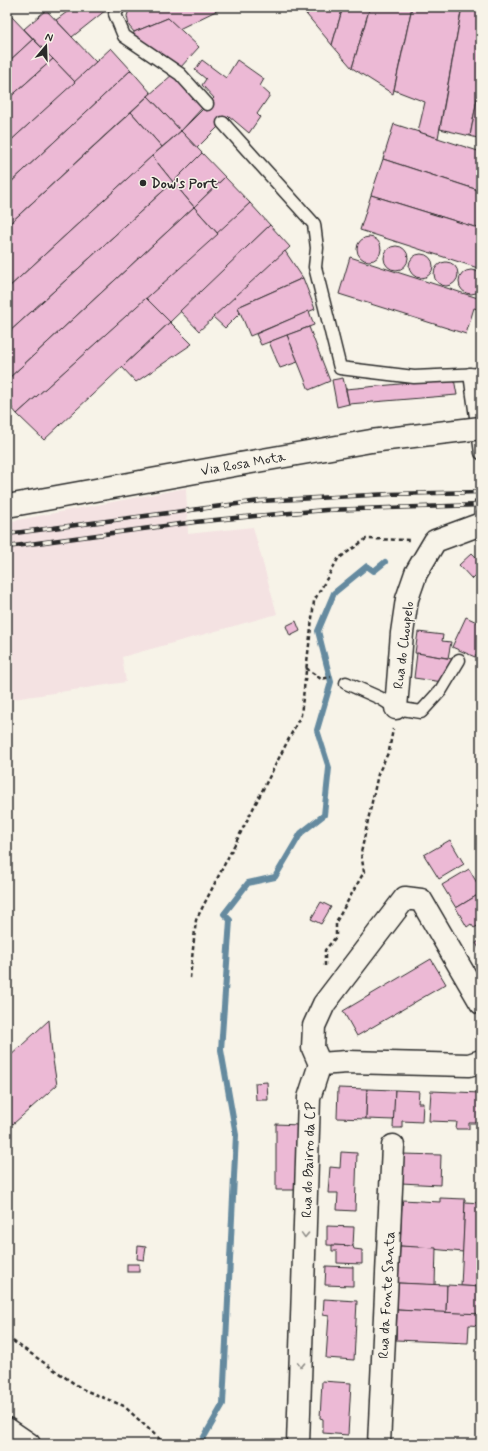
<svg xmlns="http://www.w3.org/2000/svg" width="488" height="1451" font-family="Mynerve,sans-serif">
<style>
.built{fill:#f4e2e2}
.lines{fill:none;stroke-linecap:round;stroke-linejoin:round}
.stream{stroke:#658a9f;stroke-width:6}
.building{fill:#ecb9d5;stroke:#2b2b2b}
.lane-casing{stroke:#2b2b2b;stroke-width:15}
.street-casing{stroke:#2b2b2b;stroke-width:25}
.secondary-casing{stroke:#2b2b2b;stroke-width:25}
.path{stroke:#2b2b2b;stroke-width:2.5;stroke-dasharray:4 3;stroke-linecap:butt}
.lane{stroke:#f7f3e8;stroke-width:12}
.street{stroke:#f7f3e8;stroke-width:22}
.secondary{stroke:#f7f3e8;stroke-width:22}
.rail-casing{stroke:#2b2b2b;stroke-width:4.5}
.rail{stroke:#f7f3e8;stroke-width:3;stroke-dasharray:9;stroke-linecap:butt}
.secondary-bridge-casing{stroke:#2b2b2b;stroke-width:25;stroke-linecap:butt}
.secondary-bridge{stroke:#f7f3e8;stroke-width:22}
.oneway{stroke:#918f8a}
.poi-dot{fill:#2b2b2b;stroke:#f7f3e8;stroke-width:1.5}
.labels{text-anchor:middle;stroke-width:3;stroke-linejoin:round;paint-order:stroke}
.poi-label{font-size:14px;font-weight:bold;fill:#2b2b2b;stroke:#f7f3e8;text-anchor:start}
.street-label{font-size:14px;fill:#2b2b2b;stroke:#f7f3e8}
</style>
<rect width="100%" height="100%" fill="#f7f3e8"/>
<filter id="ink" filterUnits="userSpaceOnUse"><feTurbulence type="fractalNoise" baseFrequency=".025" numOctaves="2"/><feDisplacementMap in="SourceGraphic" scale="8" xChannelSelector="R" yChannelSelector="G"/><feConvolveMatrix kernelMatrix="1 2 1 2 8 2 1 2 1" color-interpolation-filters="sRGB"/></filter>
<g filter="url(#ink)">
<!-- built -->
<path class="built" d="M186 488 188 534 253 527 277 614 122 657 126 682 7 700V522Z"/>
<g class="lines">
<!-- stream -->
<path class="stream" d="M200 1444 223 1404 236 1135 221 1050 230 920 224 914 248 883 275 877 301 833 324 815 329 768 317 730 331 682 318 631 334 593 367 566 374 571 385 562"/>
</g>
<!-- building -->
<g class="building">
<path d="M74 7H104L106 10 72 37 56 20Z"/>
<path d="M224 7 179 29 168 18 134 32 129 26 127 16 130 7Z"/>
<path d="M301 7H309L307 15Z"/>
<path d="M309 7H343L332 45 307 15Z"/>
<path d="M343 7H370L352 68 332 45Z"/>
<path d="M370 7H412L393 94 352 68Z"/>
<path d="M412 7H462L438 138 418 132 425 102 394 90Z"/>
<path d="M462 7H481V78L470 136 440 129Z"/>
<path d="M46 10 96 62 75 82 24 29Z"/>
<path d="M11 16 33 39 7 63V20Z"/>
<path d="M168 18 199 47 180 68 133 37 134 32Z"/>
<path d="M33 39 53 59 7 100V63Z"/>
<path d="M111 48 131 70 7 186V144Z"/>
<path d="M53 59 75 82 7 144V100Z"/>
<path d="M202 60 226 78 237 60 264 79 260 86 270 95 257 114 260 117 249 133 229 116 197 148 181 131 214 98 202 85 206 79 195 70Z"/>
<path d="M131 70 151 93 7 226V186Z"/>
<path d="M173 74 203 107 181 131 148 96Z"/>
<path d="M481 78V139L470 136Z"/>
<path d="M148 96 181 131 162 147 131 112Z"/>
<path d="M131 112 162 147 7 289V226Z"/>
<path d="M394 124 481 152V191L383 159Z"/>
<path d="M181 131 202 153 173 182 152 156Z"/>
<path d="M202 153 225 177 194 207 173 182Z"/>
<path d="M152 156 173 182 7 334V289Z"/>
<path d="M383 159 481 191V229L371 195Z"/>
<path d="M225 177 250 203 218 234 194 207Z"/>
<path d="M173 182 194 207 7 380V334Z"/>
<path d="M371 195 481 229V269L360 230Z"/>
<path d="M250 203 270 225 170 322 146 298Z"/>
<path d="M194 207 218 234 17 414 7 402V380Z"/>
<path d="M270 225 290 247 199 331 180 311Z"/>
<circle cx="369" cy="249" r="12"/>
<circle cx="396" cy="258" r="12"/>
<path d="M285 251 303 278 238 307 240 313 225 328 213 317Z"/>
<circle cx="421" cy="266" r="12"/>
<path d="M350 257 481 299V310L474 308 466 334 339 294Z"/>
<circle cx="446" cy="274" r="12"/>
<circle cx="471" cy="282" r="12"/>
<path d="M303 278 315 309 250 336 238 307Z"/>
<path d="M146 298 170 322 44 440 17 414Z"/>
<path d="M309 311 314 325 261 345 256 334Z"/>
<path d="M170 322 192 344 136 382 122 367Z"/>
<path d="M309 327 330 381 309 390 287 335Z"/>
<path d="M287 335 298 362 280 368 269 342Z"/>
<path d="M343 378 349 404 337 407 332 380Z"/>
<path d="M454 379 457 395 349 404 346 389Z"/>
<path d="M472 553 481 562V570L472 579 459 565Z"/>
<path d="M466 617 481 624V644L475 657 452 647Z"/>
<path d="M296 621 300 631 290 636 286 626Z"/>
<path d="M418 632 443 635 442 641 451 642 448 658 415 653Z"/>
<path d="M417 653 452 659 450 672H445L443 682 414 678Z"/>
<path d="M450 840 464 864 439 879 424 855Z"/>
<path d="M469 869 481 890V893L456 908 442 885Z"/>
<path d="M481 893V924L474 928 471 924 467 927 456 908Z"/>
<path d="M321 902 331 907 321 924 311 919Z"/>
<path d="M481 940V952L476 943Z"/>
<path d="M431 959 446 984 357 1036 343 1011Z"/>
<path d="M49 1020 52 1054 57 1085 13 1124 7 1119V1059Z"/>
<path d="M267 1082 268 1100H256L255 1083Z"/>
<path d="M338 1088 367 1089 366 1119 337 1118Z"/>
<path d="M367 1089 395 1090 394 1120 366 1119Z"/>
<path d="M395 1090 419 1091 418 1103H423L422 1122 402 1121V1128H393Z"/>
<path d="M431 1091 481 1093V1123H469V1129H456L457 1122 429 1121Z"/>
<path d="M276 1124 299 1125 298 1190H276Z"/>
<path d="M341 1152 357 1153 355 1211 337 1210 338 1193H328L330 1167 340 1168Z"/>
<path d="M402 1154 441 1155 440 1185 401 1183Z"/>
<path d="M440 1198 465 1199 463 1252 400 1246 402 1200 440 1202Z"/>
<path d="M465 1202 481 1203V1287L461 1286Z"/>
<path d="M327 1226 354 1227 353 1246 327 1245Z"/>
<path d="M332 1245 353 1246 354 1249 362 1250V1264L337 1263V1251H332Z"/>
<path d="M138 1246 146 1247 144 1260 137 1259Z"/>
<path d="M400 1246 436 1248 435 1285 398 1283Z"/>
<rect x="127" y="1264" width="12" height="8"/>
<path d="M326 1266 353 1267V1286L325 1285Z"/>
<path d="M398 1283 447 1285 446 1313 397 1310Z"/>
<path d="M447 1285 481 1287V1314L446 1313Z"/>
<path d="M324 1299 357 1301 354 1360 326 1358 329 1316 323 1315Z"/>
<path d="M397 1310 481 1314V1326L469 1325 468 1343 396 1340Z"/>
<path d="M322 1381 351 1383 348 1435 323 1433V1419L320 1418Z"/>
</g>
<g class="lines">
<defs>
<g id="lane">
<path d="M119 7 115 14 124 36 180 74 207 104"/>
<path d="M223 123 314 224 317 248 315 267 340 368 414 377 481 374"/>
<path d="M470 374 481 453"/>
<path d="M480 524 481 504"/>
<path d="M346 683 380 698 396 708 421 712 441 690 459 660"/>
</g>
<g id="street">
<path d="M396 708 402 633 407 599 416 573 435 541 481 524"/>
<path d="M320 1064 347 1062 469 1065 481 1061"/>
<path d="M298 1444 309 1098 320 1064 313 1048 314 1026 324 1004 405 898 421 900 481 1003"/>
<path d="M379 1444 393 1146"/>
</g>
<g id="secondary">
<path d="M7 506 240 464"/>
<path d="M7 1429 29 1444"/>
</g>
</defs>
<!-- lane casing -->
<use href="#lane" class="lane-casing"/>
<!-- street casing -->
<use href="#street" class="street-casing"/>
<!-- secondary casing -->
<use href="#secondary" class="secondary-casing"/>
<!-- path -->
<g class="path">
<path d="M306 668 321 679 331 677"/>
<path d="M325 966V950L336 937V922L364 872 361 853 378 774 389 751 393 729"/>
<path d="M190 978 196 920 301 715 314 601 338 559 366 539 411 540"/>
<path d="M7 1337 82 1389 124 1406 165 1444"/>
</g>
<!-- lane -->
<use href="#lane" class="lane"/>
<!-- street -->
<use href="#street" class="street"/>
<!-- secondary -->
<use href="#secondary" class="secondary"/>
<defs>
<g id="rail">
<path d="M7 534 260 501 390 494 481 492"/>
<path d="M7 547 195 522 255 516 326 510 481 505"/>
</g>
</defs>
<!-- rail casing -->
<use href="#rail" class="rail-casing"/>
<!-- rail -->
<use href="#rail" class="rail"/>
<defs>
<path id="secondary-bridge" d="M240 464 371 441 481 428"/>
</defs>
<!-- secondary-bridge casing -->
<use href="#secondary-bridge" class="secondary-bridge-casing"/>
<!-- secondary-bridge -->
<use href="#secondary-bridge" class="secondary-bridge"/>
</g>
<!-- one-way arrows -->
<defs><path id="oneway-chevron" d="M-2-3.5L2.5 0L-2 3.5" fill="none" stroke-width="1.6" stroke-linecap="round" stroke-linejoin="round"/></defs>
<g class="oneway">
<use href="#oneway-chevron" transform="translate(305 1235) rotate(92)"/>
<use href="#oneway-chevron" transform="translate(301 1365) rotate(92)"/>
</g>
</g>
<!-- markers -->
<circle class="poi-dot" cx="143" cy="183" r="4"/>
<g class="labels">
<!-- poi labels -->
<g class="poi-label">
<text x="151" y="188">Dow's Port</text>
</g>
<!-- street labels -->
<g class="street-label">
<text transform="translate(243 463) rotate(-10)" y="5">Via Rosa Mota</text>
<text transform="translate(403 645) rotate(-83)" y="5">Rua do Choupelo</text>
<text transform="translate(308 1160) rotate(-88)" y="5">Rua do Bairro da CP</text>
<text transform="translate(386 1295) rotate(-87)" y="5">Rua da Fonte Santa</text>
</g>
</g>
<!-- margin -->
<rect width="488" height="1451" fill="none" stroke="#f7f3e8" stroke-width="24"/>
<rect x="12" y="12" width="464" height="1427" fill="none" stroke="#2b2b2b" stroke-width="1.5" filter="url(#ink)"/>
<!-- north arrow -->
<g transform="translate(46 46) rotate(19)" stroke="#f7f3e8" stroke-width="3" paint-order="stroke">
<path d="M0-3L7 15L0 10L-7 15Z" fill="#2b2b2b"/>
<text y="-6" font-size="11" font-weight="bold" text-anchor="middle" fill="#2b2b2b">N</text>
</g>
</svg>
